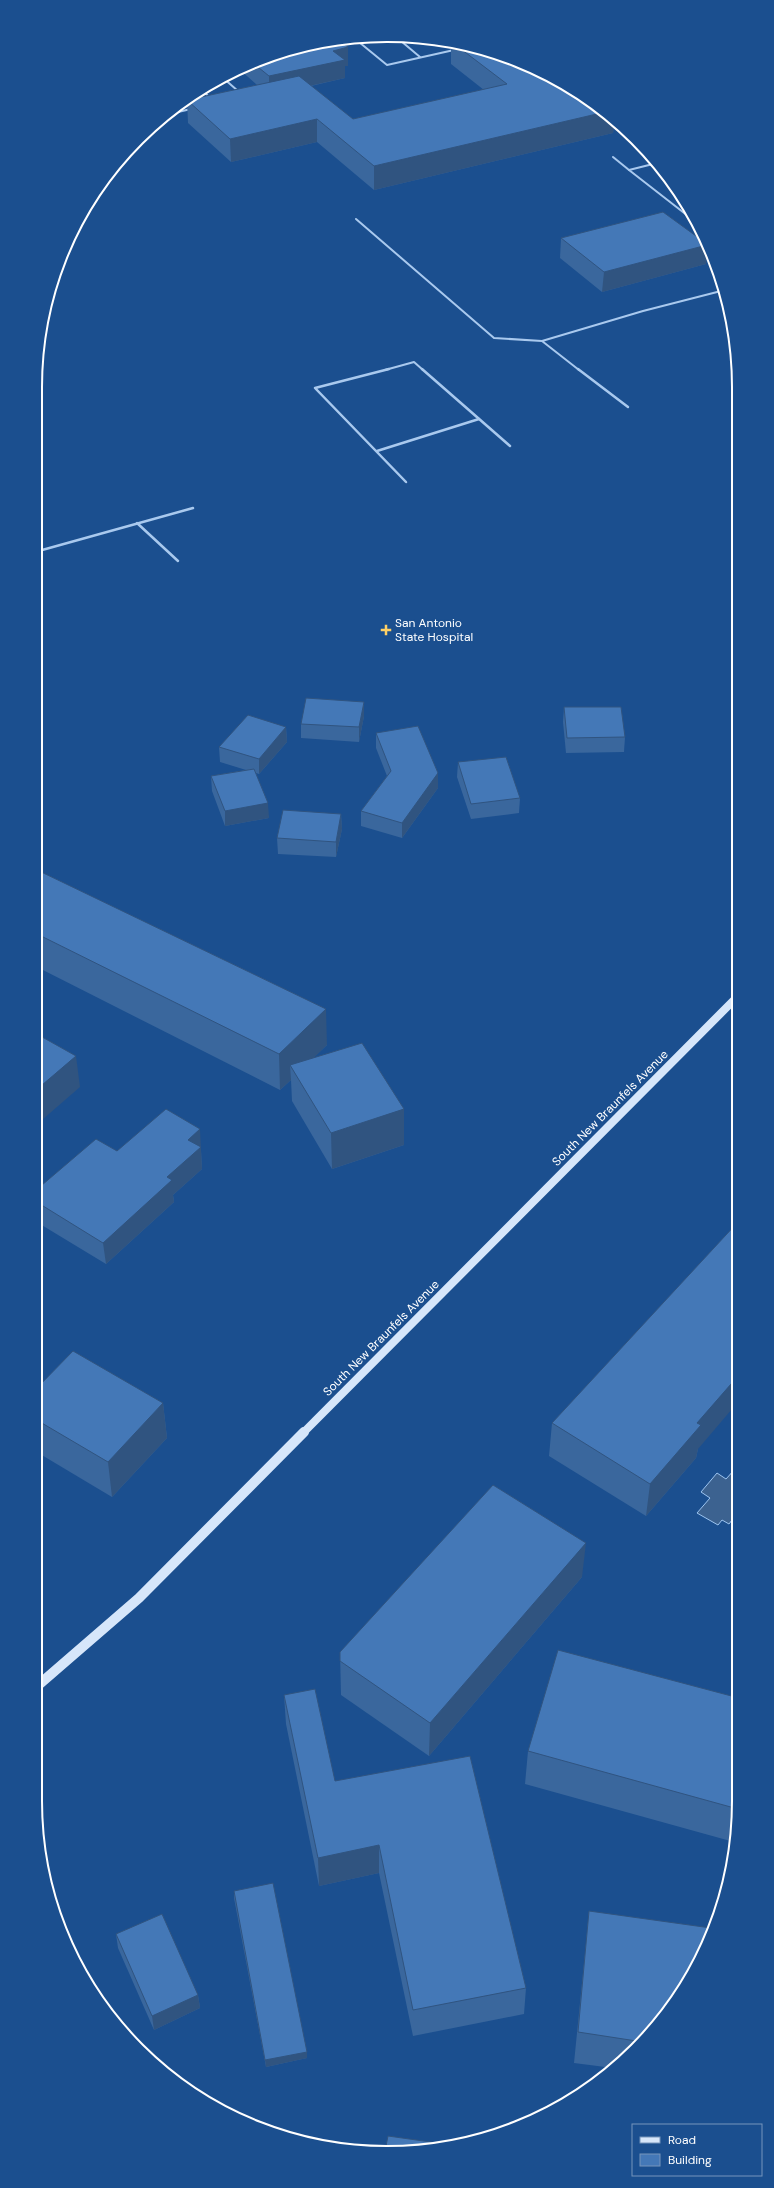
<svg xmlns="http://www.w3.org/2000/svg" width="774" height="2188" font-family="'DM Sans',sans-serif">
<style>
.water{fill:#3c6290;stroke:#9cc4f0}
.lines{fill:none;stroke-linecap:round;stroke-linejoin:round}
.service-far1{stroke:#a9c9ee;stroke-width:2}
.service{stroke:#a9c9ee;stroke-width:2.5}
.secondary-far1{stroke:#d6e6fa;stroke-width:8}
.secondary{stroke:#d6e6fa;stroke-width:10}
.wall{fill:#3a679d}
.shaded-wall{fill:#305480}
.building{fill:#4478b7;stroke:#305480}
.poi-dot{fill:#ffd166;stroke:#1b4f8f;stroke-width:1.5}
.labels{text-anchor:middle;stroke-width:3;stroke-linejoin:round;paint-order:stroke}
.poi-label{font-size:12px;fill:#fff;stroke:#1b4f8f;text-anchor:start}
.street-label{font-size:12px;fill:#fff;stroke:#1b4f8f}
.rim{fill:none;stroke:#fff;stroke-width:2}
</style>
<rect width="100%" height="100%" fill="#1b4f8f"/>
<!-- water -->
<path class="water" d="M735 1469 738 1471V1512L729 1524 722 1520 718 1525 697 1513 710 1498 701 1492 717 1473 726 1479Z"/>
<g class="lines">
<!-- service-far1 -->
<g class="service-far1">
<path d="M395 36 420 57"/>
<path d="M354 38 387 65 454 50"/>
<path d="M447 42 453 47"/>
<path d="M222 77 238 91"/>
<path d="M201 89 210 98"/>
<path d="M165 115 191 109"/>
<path d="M613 157 629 170"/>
<path d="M657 163 629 170 697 223"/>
<path d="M356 219 494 338 542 341"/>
<path d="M385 370 414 362 423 370"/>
<path d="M579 370 542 341 643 311 721 291"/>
</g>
<!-- service -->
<g class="service">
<path d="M389 369 315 388 406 482"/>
<path d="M422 369 510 446"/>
<path d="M578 369 628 407"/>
<path d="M377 451 479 419"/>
<path d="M137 523 178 561"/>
<path d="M35 552 193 508"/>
</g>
<!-- secondary-far1 -->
<path class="secondary-far1" d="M303 1433 737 997"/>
<!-- secondary -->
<path class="secondary" d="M35 1688 139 1598 304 1432"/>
</g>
<!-- wall -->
<g class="wall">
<path d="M451 42 478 47 563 82 614 124 613 133 374 190 317 142 231 162 188 123 187 100 257 85 239 69 274 54 348 47V66H345V78L311 86 353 119 484 90 451 64Z"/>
<path d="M561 238 707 244V247L706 264 602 292 560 258Z"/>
<path d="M364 702V716L359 742 301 738V724Z"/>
<path d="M564 707 625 737 624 752 566 753 563 722Z"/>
<path d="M286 727 287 742 259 774 256 773 269 818 225 826 212 791 211 776 246 770 220 762 219 747Z"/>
<path d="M376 733 438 788 402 838 361 826V811L387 776 376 748Z"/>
<path d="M458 762 520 798 519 813 471 819 457 777Z"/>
<path d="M341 814 342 829 336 857 278 854 277 838Z"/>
<path d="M35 853H36L39 871 327 1045 313 1058 404 1145 332 1169 292 1101 291 1080 280 1090 35 966Z"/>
<path d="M117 1151H202H201L202 1169 173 1195 174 1202 106 1264 35 1221V1191Z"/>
<path d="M35 1390 163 1403 167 1438 112 1497 35 1451Z"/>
<path d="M552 1423 698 1449 696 1458 646 1516 549 1456Z"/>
<path d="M582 1577 429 1756 341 1695 340 1652Z"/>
<path d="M284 1695 335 1781 526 1988 524 2014 413 2036 379 1873 319 1886 286 1724Z"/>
<path d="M528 1751 739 1801 734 1842 525 1784Z"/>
<path d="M234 1891 307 2052V2058L266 2067 234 1898Z"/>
<path d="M589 1911 680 1997 636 2050 613 2068 574 2063 586 1943Z"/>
<path d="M116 1934 198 1995 200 2008 154 2030 118 1948Z"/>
</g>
<!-- shaded-wall -->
<g class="shaded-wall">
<path d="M348 47V66H345V78L269 95V76L333 51Z"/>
<path d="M601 113 614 124 613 133 374 190V166Z"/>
<path d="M317 119V142L231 162 230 139Z"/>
<path d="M707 245V247L706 264 602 292 604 272Z"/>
<path d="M364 702V716L359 742V727Z"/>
<path d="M286 727 287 742 259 774V759Z"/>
<path d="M438 773V788L402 838V823Z"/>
<path d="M268 803 269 818 225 826V811Z"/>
<path d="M341 814 342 829 336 857V842Z"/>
<path d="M36 853 41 889 35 893V854Z"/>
<path d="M326 1009 327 1045 296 1075 290 1065 291 1080 280 1090 279 1054Z"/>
<path d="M76 1056 80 1087 35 1126V1091Z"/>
<path d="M404 1109V1145L332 1169 331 1133Z"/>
<path d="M200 1129 202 1169 173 1195 174 1202 106 1264 103 1243 167 1177 188 1140Z"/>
<path d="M738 1376V1402L698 1449 696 1458 646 1516 650 1484 697 1423Z"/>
<path d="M163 1403 167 1438 112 1497 108 1462Z"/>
<path d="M586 1543 582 1577 429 1756 430 1723Z"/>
<path d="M379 1845V1873L319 1886 318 1858Z"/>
<path d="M198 1995 200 2008 154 2030 152 2016Z"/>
<path d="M307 2052V2058L266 2067 265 2060Z"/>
</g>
<!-- building -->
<g class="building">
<path d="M337 39 348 47 333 51 345 60 269 76 253 63 274 54Z"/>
<path d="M453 43 478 47 563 82 601 113 374 166 317 119 230 139 187 100 299 76 353 119 507 84Z"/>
<path d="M663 212 707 244V245L604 272 561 238Z"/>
<path d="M306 698 364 702 359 727 301 724Z"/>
<path d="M564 707H621L625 737 567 738Z"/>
<path d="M248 715 286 727 259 759 219 747Z"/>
<path d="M418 726 438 773 402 823 361 811 391 771 376 733Z"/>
<path d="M506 757 520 798 471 804 458 762Z"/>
<path d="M254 769 268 803 225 811 211 776Z"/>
<path d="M283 810 341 814 336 842 277 838Z"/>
<path d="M35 869 326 1009 279 1054 35 933Z"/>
<path d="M35 1033 76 1056 35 1091Z"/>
<path d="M362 1043 404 1109 331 1133 290 1065Z"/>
<path d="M166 1109 200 1129 188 1140 201 1147 167 1177 172 1180 103 1243 35 1201V1191L96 1139 117 1151Z"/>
<path d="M738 1222V1376L697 1423 701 1425 650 1484 552 1423Z"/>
<path d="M73 1351 163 1403 108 1462 35 1419V1390Z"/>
<path d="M493 1485 586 1543 430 1723 340 1661V1652Z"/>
<path d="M558 1650 739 1698V1801L738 1809 528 1751Z"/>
<path d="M315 1689 335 1781 470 1756 526 1988 413 2010 379 1845 318 1858 284 1695Z"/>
<path d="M273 1883 307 2052 265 2060 234 1891Z"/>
<path d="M589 1911 711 1928 680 1997 643 2042 578 2032Z"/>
<path d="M162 1914 198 1995 152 2016 116 1934Z"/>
<path d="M388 2136 452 2145 410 2152 385 2151Z"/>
</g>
<!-- markers -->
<path class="poi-dot" d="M384 624h4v4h4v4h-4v4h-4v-4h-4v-4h4z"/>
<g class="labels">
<!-- poi labels -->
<g class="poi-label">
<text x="395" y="627">San Antonio<tspan x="395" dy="14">State Hospital</tspan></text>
</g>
<!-- street labels -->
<g class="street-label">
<text transform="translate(610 1108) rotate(-45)" y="4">South New Braunfels Avenue</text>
<text transform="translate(381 1338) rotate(-45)" y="4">South New Braunfels Avenue</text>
</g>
</g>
<!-- crop -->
<path d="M0 0H774V2188H0ZM387 42H387A345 345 0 0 1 732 387V1801A345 345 0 0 1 387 2146H387A345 345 0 0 1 42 1801V387A345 345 0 0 1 387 42Z" fill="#1b4f8f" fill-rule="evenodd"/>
<path class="rim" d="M387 42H387A345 345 0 0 1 732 387V1801A345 345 0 0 1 387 2146H387A345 345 0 0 1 42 1801V387A345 345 0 0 1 387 42Z"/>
<!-- legend -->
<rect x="632" y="2124" width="130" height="52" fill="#1b4f8f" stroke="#7695bc"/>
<rect x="640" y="2137" width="20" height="6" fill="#d6e6fa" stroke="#7695bc"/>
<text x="668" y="2144" font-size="12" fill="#ffffff">Road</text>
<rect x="640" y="2154" width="20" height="12" fill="#4478b7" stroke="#7695bc"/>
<text x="668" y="2164" font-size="12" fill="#ffffff">Building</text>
</svg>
